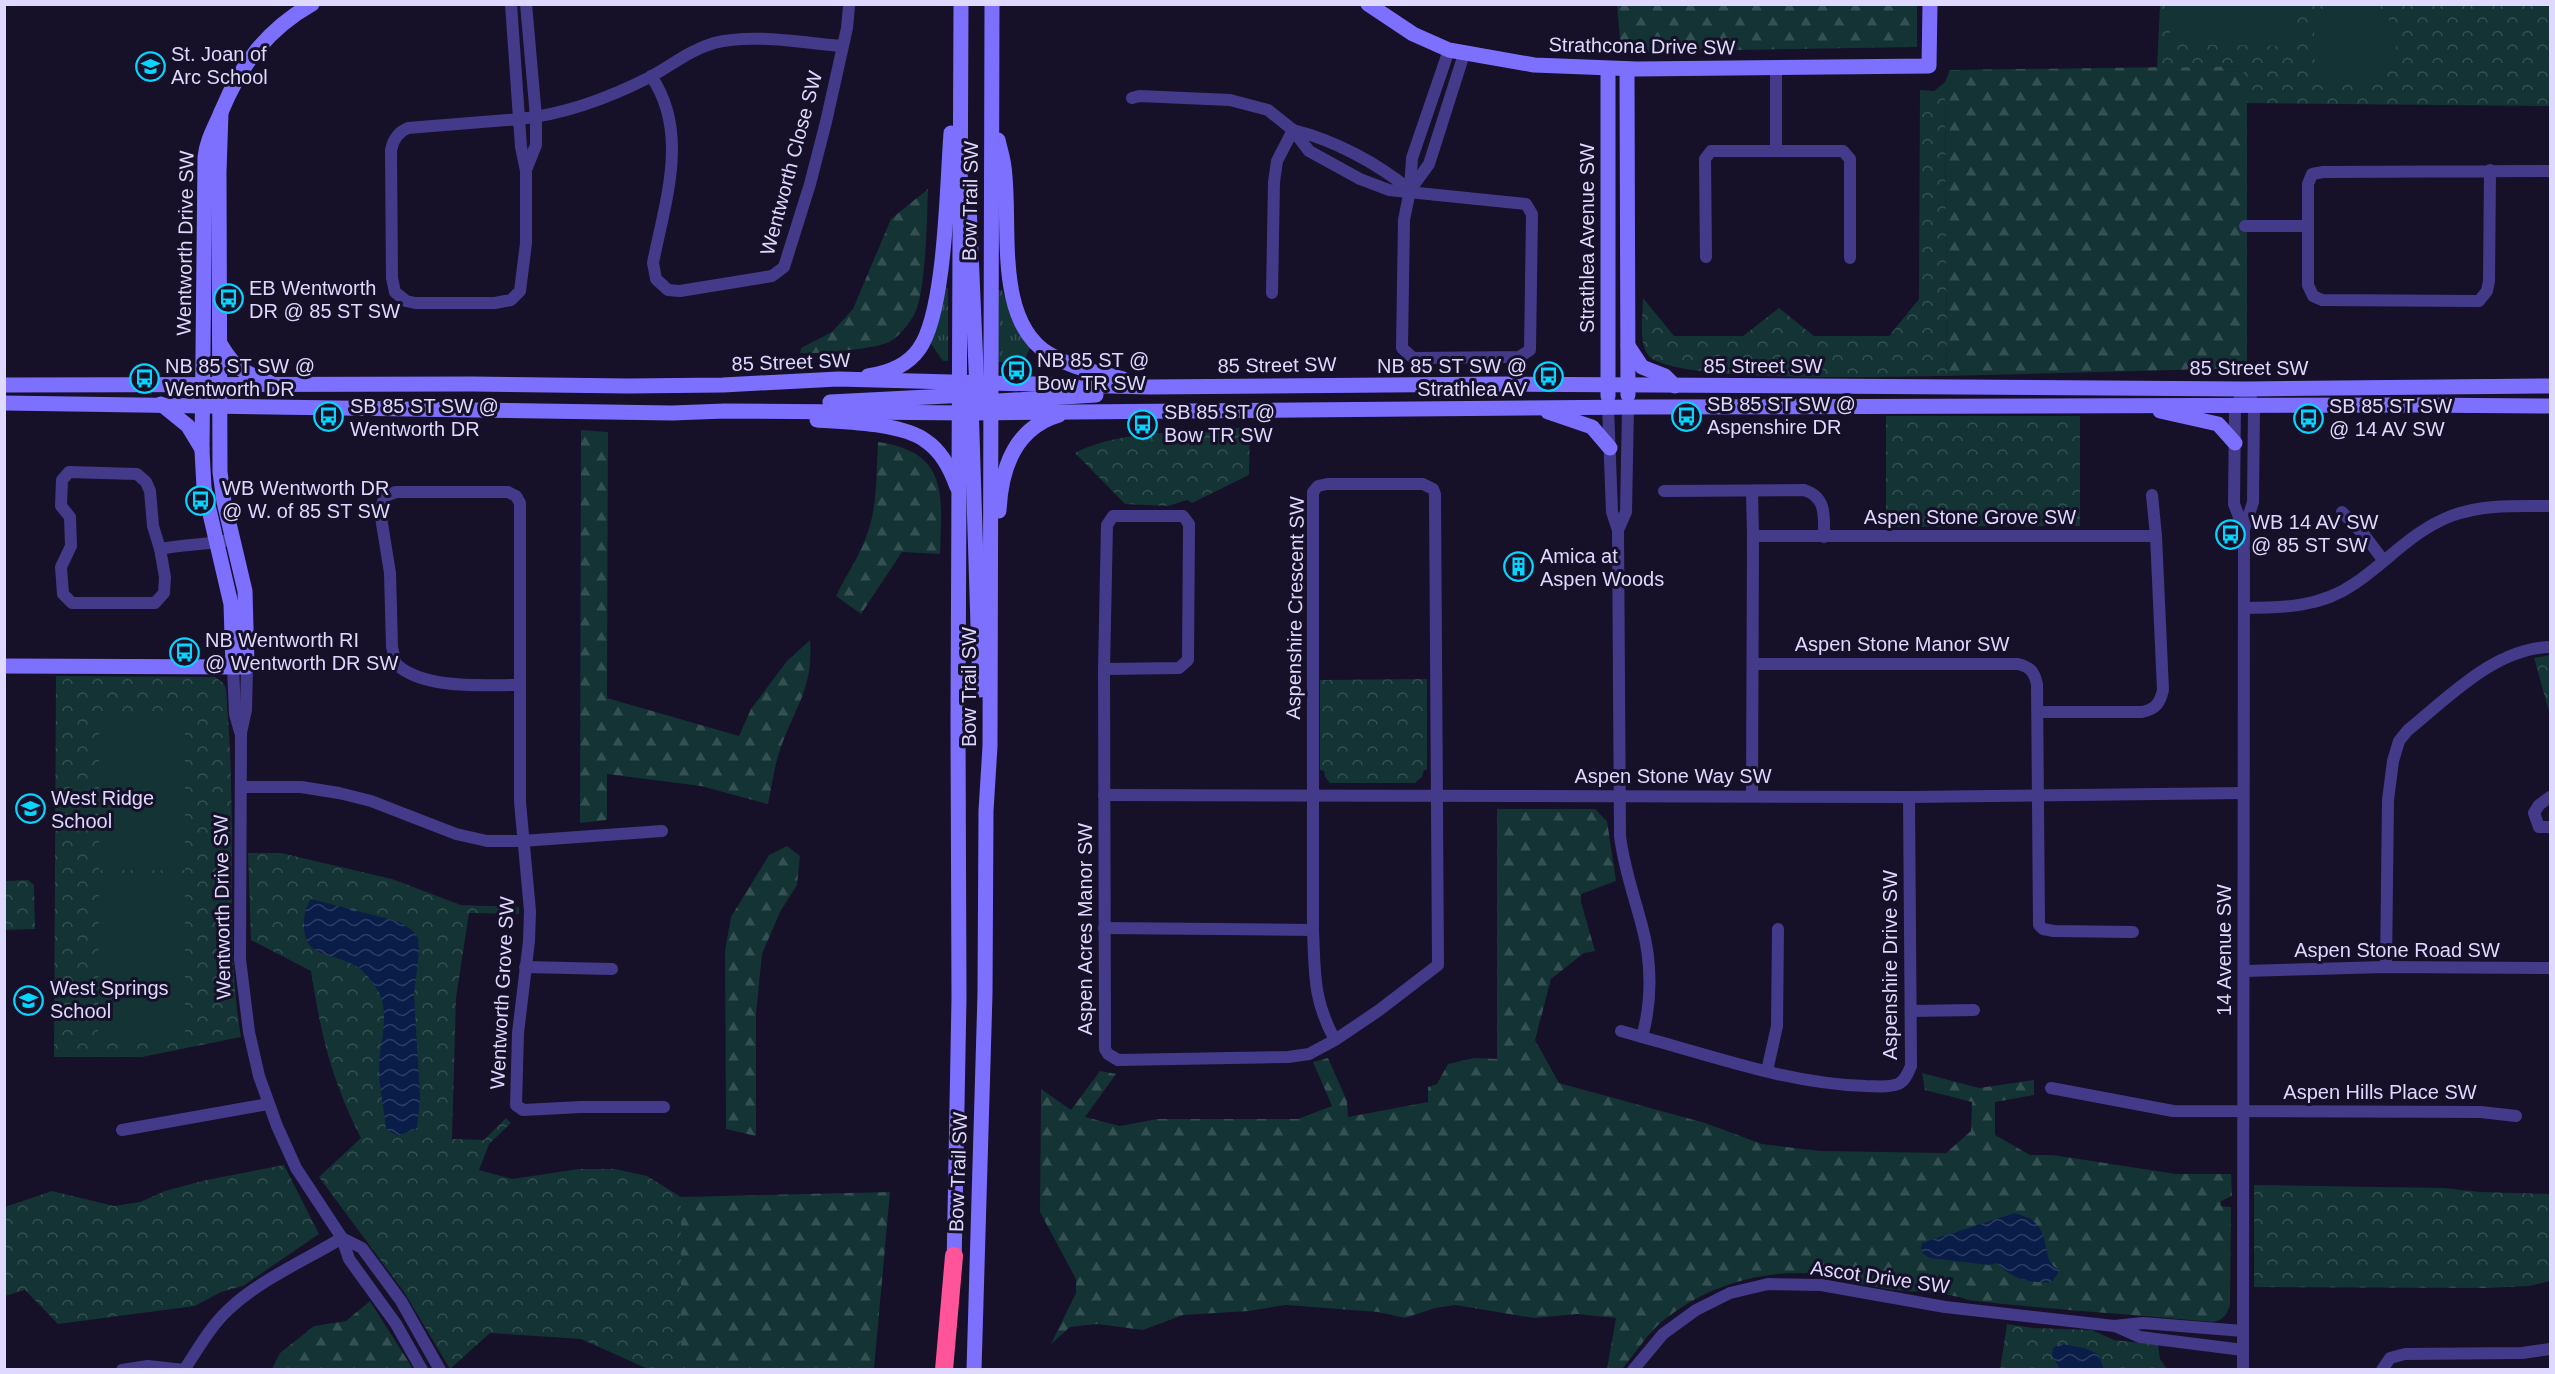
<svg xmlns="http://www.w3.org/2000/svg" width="2555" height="1374" font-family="Arial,sans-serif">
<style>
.grass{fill:url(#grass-tufts)}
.forest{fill:url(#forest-firs)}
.park{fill:url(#park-crowns)}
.garden{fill:#133334}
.water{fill:url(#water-waves)}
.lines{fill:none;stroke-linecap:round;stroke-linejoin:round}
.street{stroke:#433b89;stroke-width:12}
.secondary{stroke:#7d70ff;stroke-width:15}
.highway{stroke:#ff549a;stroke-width:18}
.labels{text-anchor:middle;stroke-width:6;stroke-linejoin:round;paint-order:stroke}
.street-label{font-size:20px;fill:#dfd9ff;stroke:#161029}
.poi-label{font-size:20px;fill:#dfd9ff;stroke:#161029;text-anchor:start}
</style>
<defs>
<pattern id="grass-tufts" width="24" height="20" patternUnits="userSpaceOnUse" patternTransform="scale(1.5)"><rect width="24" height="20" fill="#133334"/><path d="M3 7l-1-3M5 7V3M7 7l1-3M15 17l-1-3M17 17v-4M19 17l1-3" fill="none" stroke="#355052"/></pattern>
<pattern id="forest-firs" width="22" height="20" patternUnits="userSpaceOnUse" patternTransform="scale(1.5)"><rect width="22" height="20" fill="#133334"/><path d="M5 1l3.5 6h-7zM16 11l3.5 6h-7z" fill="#355052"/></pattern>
<pattern id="park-crowns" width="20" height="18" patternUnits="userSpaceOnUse" patternTransform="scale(1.5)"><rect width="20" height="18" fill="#133334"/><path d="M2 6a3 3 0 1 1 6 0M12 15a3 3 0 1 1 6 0" fill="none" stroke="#355052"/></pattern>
<pattern id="water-waves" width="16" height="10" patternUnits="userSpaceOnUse" patternTransform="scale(1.5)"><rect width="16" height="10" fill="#0a1d48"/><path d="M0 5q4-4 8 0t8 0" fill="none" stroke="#2d3d63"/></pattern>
</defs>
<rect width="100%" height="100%" fill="#161029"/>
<!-- grass -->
<g class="grass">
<path d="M943 287 948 288V361H943L929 341Z"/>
<path d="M998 290H1002L1014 324 1031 346 1023 363 998 362Z"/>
</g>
<!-- forest -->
<g class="forest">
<path d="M1617 5H1917V47L1621 52Z"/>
<path d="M2244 66 2247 103V368L1947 376 1945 82 1950 70Z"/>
<path d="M928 189C927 217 926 290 915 313 910 323 900 335 891 341 880 349 815 354 800 353L801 348 832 332 853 309 891 219Z"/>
<path d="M581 430 608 432 607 698 739 736 751 709 787 661 810 640C814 689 794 708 780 750 774 767 772 787 768 804L701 786 607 774V820L580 823Z"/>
<path d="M878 442C949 452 942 495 940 554L902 552 861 614 836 596C846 575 860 556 867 534 878 505 876 472 878 442Z"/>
<path d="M1497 809H1595L1607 821 1616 881 1581 894V902L1595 951 1584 953 1551 979 1535 1040 1559 1083 1705 1123 1762 1144 1820 1151 1946 1153 1971 1131 1972 1102 1925 1090 1922 1073 1979 1088 2034 1080V1095L1995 1102V1135L2030 1155H2053L2176 1174H2231L2232 1196 2221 1201V1206L2231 1207 2230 1305C2227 1315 2223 1320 2213 1322 2132 1314 2050 1310 1968 1300 1945 1291 1913 1293 1887 1289 1873 1286 1857 1284 1843 1280 1835 1278 1828 1275 1821 1274 1762 1268 1700 1287 1656 1327 1644 1339 1633 1356 1622 1369H1607L1616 1318 1577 1314 1534 1318 1455 1305 1435 1308 1405 1318 1378 1312 1286 1305 1249 1311 1183 1315 1143 1330 1097 1324 1070 1327 1051 1344 1076 1293V1279L1040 1212 1041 1089 1071 1110 1100 1071 1116 1074 1085 1117 1120 1126 1157 1119H1298L1332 1106 1313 1062 1328 1058 1347 1101 1348 1117 1428 1102V1087L1437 1084 1448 1064 1474 1058 1497 1059Z"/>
<path d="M787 846 800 856 797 885 780 912 762 954 756 1014V1136L726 1129 725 951 731 917 769 855Z"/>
<path d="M890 1192 874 1369 681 1370V1197Z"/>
<path d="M370 1301 413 1369H272L280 1353 314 1326 346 1321Z"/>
</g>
<!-- park -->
<g class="park">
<path d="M2160 5H2550V106L2247 103 2243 66 2157 68Z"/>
<path d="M1945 82 1947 376C1899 376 1675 384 1649 356 1638 344 1643 314 1643 298L1674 336H1743L1779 308 1814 336H1889L1919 299 1920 90 1934 91Z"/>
<path d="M1886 416H2080V526L1886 527Z"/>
<path d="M1250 427 1249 475 1192 503 1187 500 1168 506 1125 504 1075 453C1119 429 1199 432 1250 427Z"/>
<path d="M2550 655V715L2534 658Z"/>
<path d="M56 676 215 677 223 683 226 688C228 720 231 752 231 784 234 869 227 953 241 1037L142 1057H54Z"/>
<path d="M1427 679V770H1424L1422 777 1415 783H1330L1325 777 1324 771 1320 770V680Z"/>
<path d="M248 853H281L392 879 461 905 519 907V914L469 913 456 998 452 1139 484 1140 506 1118 511 1123 489 1144 479 1170 512 1179 579 1169H615L647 1176 681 1197V1369H648L581 1339 490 1333 450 1369 404 1292 319 1177 361 1138C331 1079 321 1035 311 971L251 940Z"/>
<path d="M28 880 34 885 35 929 5 930V881Z"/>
<path d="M284 1165 319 1234 243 1286 221 1292 195 1306 58 1324 25 1290 5 1296V1207L52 1191 114 1206 140 1202 165 1191 206 1180Z"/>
<path d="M2254 1185 2443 1188 2481 1192 2550 1194V1281L2529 1286 2488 1288 2254 1287Z"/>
<path d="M2007 1324 2033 1328 2092 1330 2114 1340 2158 1345 2160 1359 2167 1369 2000 1370Z"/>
</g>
<!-- garden -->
<g class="garden">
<path d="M2171 5H2294L2293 46 2170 44Z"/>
<path d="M2333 5C2343 4 2360 2 2371 5 2394 12 2402 46 2392 65 2388 71 2381 77 2376 83H2323L2315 75 2314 21Z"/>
<rect x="99" y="712" width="86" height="158"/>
<path d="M99 877H185V1035H98Z"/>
</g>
<!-- water -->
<g class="water">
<path d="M311 899 400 922 413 931 418 938 419 951 414 995 420 1097 417 1128 398 1136 386 1129C384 1108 379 1087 379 1066 380 1042 391 1011 377 989 371 979 363 969 352 964 330 952 303 957 304 925 304 916 305 908 311 899Z"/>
<path d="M2015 1213C2020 1215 2029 1217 2033 1221 2052 1235 2040 1262 2060 1270L2052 1282C2029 1283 2013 1280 1997 1263L1989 1265 1930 1258C1922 1254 1920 1252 1922 1243Z"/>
<path d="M2061 1344 2084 1348 2098 1354 2104 1369H2060L2052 1356 2053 1348Z"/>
</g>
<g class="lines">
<!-- street -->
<g class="street">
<path d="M511 4 521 147 526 171V243L520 291 511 300 495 303H415L406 301 395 292 392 278 391 150C393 140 398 132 408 128L520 119C566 114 609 98 650 77 672 65 690 50 714 43 752 33 804 43 842 46"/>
<path d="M526 4 536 117V145L526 170"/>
<path d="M1776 69V151"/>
<path d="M651 76C690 133 665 201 653 263L656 279 668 290 680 291 772 276 784 267 810 184 826 122 847 28 849 6"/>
<path d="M1132 98 1139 96 1230 100 1268 110 1293 130 1309 151 1360 179 1389 190 1526 204 1532 214 1530 350 1519 357 1413 358 1402 348 1404 220 1410 190 1412 158 1449 50"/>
<path d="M1293 130C1334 140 1377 163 1410 190"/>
<path d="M2490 170 2489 281 2487 291 2479 301 2322 300 2313 296 2308 285V184L2312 174 2323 172 2550 171"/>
<path d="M1411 189 1429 164 1464 54"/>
<path d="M2245 226H2307"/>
<path d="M1706 257 1705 159 1711 151H1843L1850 159V258"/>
<path d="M1272 293 1274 182 1277 161 1293 130"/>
<path d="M2239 400 2235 406 2234 504 2244 530"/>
<path d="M1608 407 1612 512 1618 530 1620 836C1624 869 1634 895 1642 926 1652 962 1652 1002 1642 1037 1716 1057 1790 1084 1866 1086 1876 1086 1888 1088 1898 1084 1905 1081 1908 1073 1911 1066L1909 797"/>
<path d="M69 472 137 474 146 482 150 491 153 526 160 549 165 577 164 593 155 603H72L63 594 61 567 71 546 70 517 61 506 62 480Z"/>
<path d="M1664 491 1804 490C1827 497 1824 517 1824 537"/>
<path d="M1752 491 1753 536"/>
<path d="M2152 495 2156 536"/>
<path d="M2342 512 2365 536 2383 560"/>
<path d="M1618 530 1626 512 1628 407"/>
<path d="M160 549C185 544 209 545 234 539"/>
<path d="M2244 608C2283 608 2321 607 2354 584 2387 562 2412 531 2451 516 2483 504 2517 506 2550 506"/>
<path d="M1753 664H2018C2030 667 2034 671 2037 684L2039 925 2043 929 2054 931 2133 932"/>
<path d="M233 667 235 714 240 732"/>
<path d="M247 667 246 710 241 733 240 959 249 1032 259 1076 277 1126 296 1168 342 1238 349 1259 396 1324 422 1370"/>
<path d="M1104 669 1179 668 1188 660 1189 524 1183 516H1113L1107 525 1104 669 1105 1049 1108 1054 1118 1060 1288 1057 1309 1054 1335 1040 1378 1011 1438 965 1435 494 1433 489 1423 484H1327L1318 486 1313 492V930C1315 974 1313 1000 1335 1040"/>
<path d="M519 685C484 685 424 690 396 664L392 647 390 573 380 511 385 496 396 492H508L516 496 520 503V802L530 911 529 941 518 1033 516 1105 523 1110 581 1107H664"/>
<path d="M241 787H301L339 793 371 801 456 834 487 841H522L662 831"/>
<path d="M1104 795 1909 797 2243 793"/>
<path d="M1752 796 1753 536H2156L2163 690C2160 703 2156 709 2142 712H2038"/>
<path d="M2550 797 2539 805 2534 813 2539 827H2550"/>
<path d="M1104 928 1313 930"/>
<path d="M525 967 612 969"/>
<path d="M2386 967 2388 800 2393 761 2399 741 2408 730C2448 698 2495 648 2550 647"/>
<path d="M2244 971 2386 967 2550 968"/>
<path d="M1911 1011 1974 1010"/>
<path d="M1621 1031 1642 1037"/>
<path d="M1767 1071 1777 1026 1778 929"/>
<path d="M2051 1088 2173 1111 2481 1112 2516 1116"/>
<path d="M122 1130 268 1104"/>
<path d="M342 1238 362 1248 401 1301 440 1370"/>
<path d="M2115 1326 2140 1337 2243 1350"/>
<path d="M122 1370 148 1366 184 1370"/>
<path d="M184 1370C198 1349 210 1327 228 1310 261 1279 304 1261 342 1238"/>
<path d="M1633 1370 1663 1334 1696 1310 1730 1293 1768 1284 1821 1285 1945 1307 2114 1326 2143 1323 2243 1331"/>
<path d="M2243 1370 2244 530 2253 502 2254 406 2247 389"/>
<path d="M2382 1370 2390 1358 2405 1354 2522 1353 2550 1349"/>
</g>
<!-- secondary -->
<g class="secondary">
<path d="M1368 4 1413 34 1449 50 1534 65 1637 69 1929 66 1930 4"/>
<path d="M1627 69 1628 395"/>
<path d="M998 140C1000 149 1003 158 1004 167 1012 223 993 320 1049 354 1076 370 1095 371 1123 379"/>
<path d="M969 205 977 391"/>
<path d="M221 345C235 369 243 372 269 382"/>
<path d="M1628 346 1642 367 1665 376 1675 386"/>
<path d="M868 376C887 373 908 365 919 349 946 312 947 182 951 133"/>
<path d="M959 383 969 393 971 402 980 690"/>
<path d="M4 385 472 384 628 386 723 385 838 379 1149 387 1504 384 2247 389 2550 386"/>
<path d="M1608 396V69"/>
<path d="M830 402 967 395"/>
<path d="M982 402 1096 395"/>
<path d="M4 403 672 413 725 411 971 413 1639 407 2411 405 2550 406"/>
<path d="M161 404 188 426 202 449"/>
<path d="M2160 411 2218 424 2235 443"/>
<path d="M1548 412 1592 427 1610 448"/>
<path d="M817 420C846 422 903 423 926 441 941 451 951 470 957 487"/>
<path d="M999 511C1001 469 1014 428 1059 415"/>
<path d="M4 666 247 667 245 591 224 502 220 472 219 172 221 112"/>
<path d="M233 667 231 604 204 488 202 450 205 157C207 139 215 127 222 110 241 64 268 29 312 4"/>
<path d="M954 1268 959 998 958 721 961 4"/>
<path d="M974 1370 985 994 986 811 990 746 992 4"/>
</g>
<!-- highway -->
<path class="highway" d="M944 1370 954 1256"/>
</g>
<!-- icons -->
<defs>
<symbol id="school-ring" viewBox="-11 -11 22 22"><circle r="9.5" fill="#161029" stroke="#05d5ff" stroke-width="1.5"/><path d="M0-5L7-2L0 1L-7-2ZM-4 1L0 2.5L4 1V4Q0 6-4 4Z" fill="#05d5ff"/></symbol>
<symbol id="bus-ring" viewBox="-11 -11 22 22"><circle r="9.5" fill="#161029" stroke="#05d5ff" stroke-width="1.5"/><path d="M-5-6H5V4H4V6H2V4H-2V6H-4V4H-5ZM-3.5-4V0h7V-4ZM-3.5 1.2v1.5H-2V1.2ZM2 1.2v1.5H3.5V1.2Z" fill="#05d5ff"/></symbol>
<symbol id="building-ring" viewBox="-11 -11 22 22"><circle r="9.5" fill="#161029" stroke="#05d5ff" stroke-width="1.5"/><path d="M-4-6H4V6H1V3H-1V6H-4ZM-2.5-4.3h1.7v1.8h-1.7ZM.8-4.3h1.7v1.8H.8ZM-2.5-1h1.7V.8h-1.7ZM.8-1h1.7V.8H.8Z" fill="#05d5ff"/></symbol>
</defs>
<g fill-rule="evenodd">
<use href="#school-ring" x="134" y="50" width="33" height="33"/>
<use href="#bus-ring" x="212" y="282" width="33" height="33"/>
<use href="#bus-ring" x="1000" y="354" width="33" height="33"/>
<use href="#bus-ring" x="1532" y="360" width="33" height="33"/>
<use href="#bus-ring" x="128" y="362" width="33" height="33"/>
<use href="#bus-ring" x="1670" y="400" width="33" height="33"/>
<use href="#bus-ring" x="312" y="400" width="33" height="33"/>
<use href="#bus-ring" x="2292" y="402" width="33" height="33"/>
<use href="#bus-ring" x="1126" y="408" width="33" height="33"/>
<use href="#bus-ring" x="184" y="484" width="33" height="33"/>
<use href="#bus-ring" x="2214" y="518" width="33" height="33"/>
<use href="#building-ring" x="1502" y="550" width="33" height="33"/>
<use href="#bus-ring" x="168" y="636" width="33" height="33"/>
<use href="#school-ring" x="14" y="792" width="33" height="33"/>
<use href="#school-ring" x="12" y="984" width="33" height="33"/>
</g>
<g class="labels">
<!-- street labels -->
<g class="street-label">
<text transform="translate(1642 46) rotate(1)" y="7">Strathcona Drive SW</text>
<text transform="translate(791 163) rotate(-75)" y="7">Wentworth Close SW</text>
<text transform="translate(970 201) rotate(-89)" y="7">Bow Trail SW</text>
<text transform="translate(1587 238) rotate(-90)" y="7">Strathlea Avenue SW</text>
<text transform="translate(185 243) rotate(-89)" y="7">Wentworth Drive SW</text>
<text transform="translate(791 362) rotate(-2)" y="7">85 Street SW</text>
<text transform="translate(1277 365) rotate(-1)" y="7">85 Street SW</text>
<text x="1763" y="373">85 Street SW</text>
<text x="2249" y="375">85 Street SW</text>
<text x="1970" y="524">Aspen Stone Grove SW</text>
<text transform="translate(1295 608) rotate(-89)" y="7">Aspenshire Crescent SW</text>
<text x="1902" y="651">Aspen Stone Manor SW</text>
<text transform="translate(969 687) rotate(-90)" y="7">Bow Trail SW</text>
<text x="1673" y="783">Aspen Stone Way SW</text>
<text transform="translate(222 907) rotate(-91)" y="7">Wentworth Drive SW</text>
<text transform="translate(1085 929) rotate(-90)" y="7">Aspen Acres Manor SW</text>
<text transform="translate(2224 950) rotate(-90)" y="7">14 Avenue SW</text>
<text x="2397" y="957">Aspen Stone Road SW</text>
<text transform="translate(1890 965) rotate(-90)" y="7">Aspenshire Drive SW</text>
<text transform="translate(502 993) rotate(-87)" y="7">Wentworth Grove SW</text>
<text x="2380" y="1099">Aspen Hills Place SW</text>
<text transform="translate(958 1172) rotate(-88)" y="7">Bow Trail SW</text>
<text transform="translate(1880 1277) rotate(8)" y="7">Ascot Drive SW</text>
</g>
<!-- poi labels -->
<g class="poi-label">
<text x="171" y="61">St. Joan of<tspan x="171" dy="23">Arc School</tspan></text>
<text x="249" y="295">EB Wentworth<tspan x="249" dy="23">DR @ 85 ST SW</tspan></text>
<text x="1037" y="367">NB 85 ST @<tspan x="1037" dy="23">Bow TR SW</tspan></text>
<text x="165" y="373">NB 85 ST SW @<tspan x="165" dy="23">Wentworth DR</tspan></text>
<text x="1527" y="373" text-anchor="end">NB 85 ST SW @<tspan x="1527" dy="23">Strathlea AV</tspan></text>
<text x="1707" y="411">SB 85 ST SW @<tspan x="1707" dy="23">Aspenshire DR</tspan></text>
<text x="350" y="413">SB 85 ST SW @<tspan x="350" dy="23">Wentworth DR</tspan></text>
<text x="2329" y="413">SB 85 ST SW<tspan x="2329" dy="23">@ 14 AV SW</tspan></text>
<text x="1164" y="419">SB 85 ST @<tspan x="1164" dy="23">Bow TR SW</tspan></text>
<text x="222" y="495">WB Wentworth DR<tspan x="222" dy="23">@ W. of 85 ST SW</tspan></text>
<text x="2251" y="529">WB 14 AV SW<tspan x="2251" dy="23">@ 85 ST SW</tspan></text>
<text x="1540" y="563">Amica at<tspan x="1540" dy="23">Aspen Woods</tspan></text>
<text x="205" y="647">NB Wentworth RI<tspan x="205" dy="23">@ Wentworth DR SW</tspan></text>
<text x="51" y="805">West Ridge<tspan x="51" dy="23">School</tspan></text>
<text x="50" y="995">West Springs<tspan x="50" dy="23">School</tspan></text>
</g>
</g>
<!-- border -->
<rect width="2555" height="1374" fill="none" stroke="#dfd9ff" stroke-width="12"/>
</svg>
